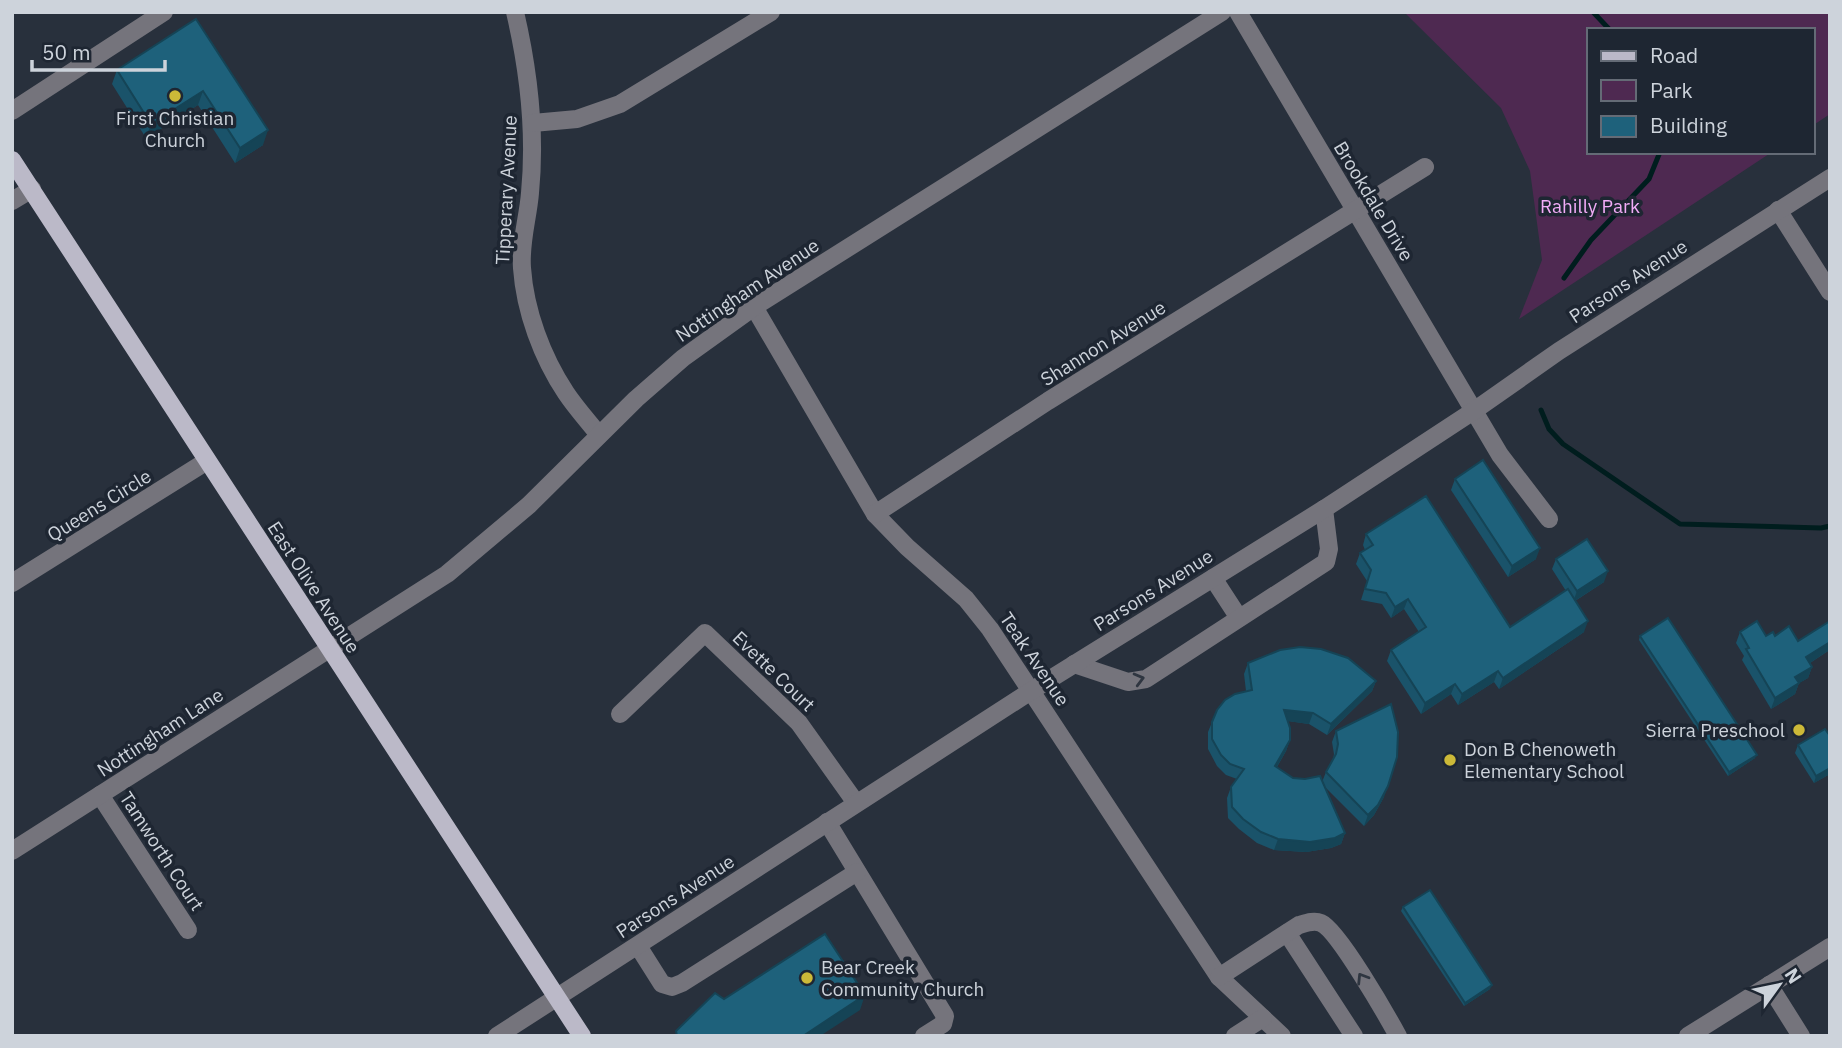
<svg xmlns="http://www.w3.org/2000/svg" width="1842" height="1048" font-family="'IBM Plex Sans',sans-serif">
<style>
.green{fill:#4e2951}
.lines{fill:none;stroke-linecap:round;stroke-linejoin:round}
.stream{stroke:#001d1e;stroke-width:5}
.minor{stroke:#75747c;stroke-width:18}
.major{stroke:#bbb9c8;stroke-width:18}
.wall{fill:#1a536a}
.shaded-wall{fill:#154456}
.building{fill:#1e617b;stroke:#154456;stroke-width:2}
.oneway{stroke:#2f3641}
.poi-dot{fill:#ccb938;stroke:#1e2632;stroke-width:2.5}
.labels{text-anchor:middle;stroke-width:7;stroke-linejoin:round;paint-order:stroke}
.poi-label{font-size:19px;fill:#cdd3db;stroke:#1e2632;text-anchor:start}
.street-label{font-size:19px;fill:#cdd3db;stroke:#1e2632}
.park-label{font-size:19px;fill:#f2acf8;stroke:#1e2632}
</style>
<rect width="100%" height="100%" fill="#28303c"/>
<!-- green -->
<path class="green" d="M1404 12H1830V114L1812 126V30H1588V152H1772L1519 319 1542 260 1530 171 1501 108Z"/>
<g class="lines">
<!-- stream -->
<g class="stream">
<path d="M1593 12 1610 30"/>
<path d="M1564 278 1591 240 1649 179 1660 152"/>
<path d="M1541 410 1549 429 1563 444 1680 524 1821 528 1830 526"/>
</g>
<!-- minor -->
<g class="minor">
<path d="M515 12C529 72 536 131 530 193 528 218 520 242 522 268 525 311 542 357 566 393 576 408 588 421 599 435"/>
<path d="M1238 12 1500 455 1549 519"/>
<path d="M12 111 164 12"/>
<path d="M533 123 577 119 620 104 771 12"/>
<path d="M12 201 32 189"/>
<path d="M1778 210 1830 292"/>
<path d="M754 307 875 514 907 547 966 599 990 629 1031 691 1219 977 1282 1036"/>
<path d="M875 514 1048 401 1425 167"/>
<path d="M1213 578 1239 618"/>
<path d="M12 583 207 461"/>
<path d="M1074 664 1128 682 1146 679 1326 562 1329 549 1324 509"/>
<path d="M620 714 705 633 799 723 856 803"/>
<path d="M100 795 188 930"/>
<path d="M827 822 945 1016 943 1024 924 1036"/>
<path d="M12 851 447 574 529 505 636 399 683 358 754 307 1222 12"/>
<path d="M1287 933 1354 1036"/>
<path d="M638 946 662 984 672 987 682 983 857 872"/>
<path d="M1219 977 1299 925C1306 923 1314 920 1321 923 1338 930 1387 1016 1398 1036"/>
<path d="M1769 985 1801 1036"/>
<path d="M497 1036 1031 691 1324 509 1475 410 1559 351 1830 178"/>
<path d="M1235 1036 1263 1018"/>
<path d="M1688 1036 1830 947"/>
</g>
<!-- major -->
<path class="major" d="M12 160 582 1036"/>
</g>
<!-- wall -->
<g class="wall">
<path d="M196 19 263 145 235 163 198 105 146 138 112 84 117 70Z"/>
<path d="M1455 479 1536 559 1508 577 1451 490Z"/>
<path d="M1366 534 1510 627 1566 591 1552 569 1556 559 1604 582 1575 601 1584 632 1499 689 1494 682 1458 705 1451 694 1421 714 1387 661 1391 650 1419 632 1404 609 1391 618 1382 604 1361 600 1367 581 1356 564 1360 553 1365 550 1363 545Z"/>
<path d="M1830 621V648L1828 651 1810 663 1812 667 1808 678 1799 683 1795 694 1771 709 1742 660 1744 656 1736 643 1740 632 1766 636H1775L1798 641Z"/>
<path d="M1640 636 1755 758 1728 776 1639 640Z"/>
<path d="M1248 663 1376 681 1372 691 1327 735 1309 724 1288 721 1290 740 1286 751 1277 767 1293 778 1322 782 1326 772 1333 760 1334 754 1332 742 1336 731 1384 797 1374 815 1364 826 1323 785 1345 833 1341 844 1331 848 1306 852 1274 850 1257 843 1239 829 1228 818 1227 798 1231 787 1237 779 1226 775 1217 766 1208 749V732L1217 710 1246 691 1244 674Z"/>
<path d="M1798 745 1830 774 1814 783 1795 753Z"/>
<path d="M1403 907 1490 989 1464 1006 1401 911Z"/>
</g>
<!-- shaded-wall -->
<g class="shaded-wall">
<path d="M203 91 198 105 146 138 151 124Z"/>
<path d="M268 130 263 145 235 163 240 148Z"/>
<path d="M1540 548 1536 559 1508 577 1512 566Z"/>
<path d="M1608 571 1604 582 1573 602 1577 591Z"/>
<path d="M1408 599 1404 609 1391 618 1395 607Z"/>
<path d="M1588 621 1584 632 1499 689 1503 678Z"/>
<path d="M1830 640V648L1828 651 1802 668 1806 657Z"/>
<path d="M1812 667 1808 678 1791 688 1795 677Z"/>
<path d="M1498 671 1494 682 1458 705 1462 694Z"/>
<path d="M1376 681 1372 691 1327 735 1331 724Z"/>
<path d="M1799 683 1795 694 1771 709 1775 698Z"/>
<path d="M1455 684 1451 694 1421 714 1425 703Z"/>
<path d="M1284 710 1313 713 1309 724 1280 720Z"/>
<path d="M1290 740 1286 751 1271 777 1275 766Z"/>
<path d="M1757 755 1755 758 1728 776 1729 772Z"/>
<path d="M1830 768V774L1814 783 1816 776Z"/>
<path d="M1388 786 1384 797 1374 815 1364 826 1368 815Z"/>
<path d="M1345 833 1341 844 1331 848 1306 852 1274 850 1278 839Z"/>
<path d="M1492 985 1490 989 1464 1006 1465 1003Z"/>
<path d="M865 995 860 1010 820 1036H803Z"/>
</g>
<!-- building -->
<g class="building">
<path d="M196 19 268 130 240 148 203 91 151 124 117 70Z"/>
<path d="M1483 460 1540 548 1512 566 1455 479Z"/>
<path d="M1426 496 1510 627 1568 589 1588 621 1503 678 1498 671 1462 694 1455 684 1425 703 1391 650 1426 627 1408 599 1395 607 1386 593 1365 589 1371 570 1360 553 1373 545 1366 534Z"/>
<path d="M1587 539 1608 571 1577 591 1556 559Z"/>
<path d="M1668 618 1757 755 1729 772 1640 636Z"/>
<path d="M1757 621 1766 636 1773 632 1775 636 1789 626 1798 641 1830 621V642L1806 657 1812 667 1795 677 1799 683 1775 698 1746 649 1749 648 1740 632Z"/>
<path d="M1300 647 1321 649 1348 658 1376 681 1331 724 1313 713 1284 710 1290 728V740L1275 766 1293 778 1305 779 1320 776 1345 833 1335 838 1310 842 1278 839 1261 832 1243 819 1232 807 1231 787 1244 769 1230 764 1221 755 1212 739V722L1217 710 1225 700 1235 694 1252 690 1248 663 1280 650Z"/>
<path d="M1391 704 1398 732 1397 757 1388 786 1378 805 1368 815 1326 772 1336 754 1338 744 1336 731Z"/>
<path d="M1825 729 1830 736V768L1816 776 1798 745Z"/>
<path d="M1430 890 1492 985 1465 1003 1403 907Z"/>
<path d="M825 934 865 995 803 1036H677L676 1031 715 993 724 999Z"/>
</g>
<!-- one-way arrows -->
<defs><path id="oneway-chevron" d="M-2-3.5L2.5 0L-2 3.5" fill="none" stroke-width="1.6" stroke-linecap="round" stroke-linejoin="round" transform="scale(1.75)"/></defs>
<g class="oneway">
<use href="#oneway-chevron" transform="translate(1139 679) rotate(-15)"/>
<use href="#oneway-chevron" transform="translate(1362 978) rotate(-122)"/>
</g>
<!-- markers -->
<g class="poi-dot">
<circle cx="175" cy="96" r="7"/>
<circle cx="1799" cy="730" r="7"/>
<circle cx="1450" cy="760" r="7"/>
<circle cx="807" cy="978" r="7"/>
</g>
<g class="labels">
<!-- poi labels -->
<g class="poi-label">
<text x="175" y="125" text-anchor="middle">First Christian<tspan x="175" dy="22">Church</tspan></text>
<text x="1785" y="737" text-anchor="end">Sierra Preschool</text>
<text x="1464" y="756">Don B Chenoweth<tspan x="1464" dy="22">Elementary School</tspan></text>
<text x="821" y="974">Bear Creek<tspan x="821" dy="22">Community Church</tspan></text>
</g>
<!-- street labels -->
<g class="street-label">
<text transform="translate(506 190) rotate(-87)" y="7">Tipperary Avenue</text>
<text transform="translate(1374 201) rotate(59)" y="7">Brookdale Drive</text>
<text transform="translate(1628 281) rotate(-33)" y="7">Parsons Avenue</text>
<text transform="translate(747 290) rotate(-34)" y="7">Nottingham Avenue</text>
<text transform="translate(1103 343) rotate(-32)" y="7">Shannon Avenue</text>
<text transform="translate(99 505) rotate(-32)" y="7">Queens Circle</text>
<text transform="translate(314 587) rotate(57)" y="7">East Olive Avenue</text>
<text transform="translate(1153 590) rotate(-32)" y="7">Parsons Avenue</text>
<text transform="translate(1035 659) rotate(56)" y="7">Teak Avenue</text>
<text transform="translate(774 671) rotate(44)" y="7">Evette Court</text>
<text transform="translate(160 732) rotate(-33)" y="7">Nottingham Lane</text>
<text transform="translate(162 851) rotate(57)" y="7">Tamworth Court</text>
<text transform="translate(675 896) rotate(-33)" y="7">Parsons Avenue</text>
</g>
<!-- park labels -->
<g class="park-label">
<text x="1590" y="213">Rahilly Park</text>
</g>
</g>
<!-- border -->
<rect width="1842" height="1048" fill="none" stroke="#cdd3db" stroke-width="28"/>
<!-- legend -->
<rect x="1587" y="28" width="228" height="126" fill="#1e2632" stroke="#646b76" stroke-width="2"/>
<rect x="1601" y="51" width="35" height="10" fill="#bbb9c8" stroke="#646b76" stroke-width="2"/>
<text x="1650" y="63" font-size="21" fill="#cdd3db">Road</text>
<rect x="1601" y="80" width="35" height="21" fill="#4e2951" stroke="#646b76" stroke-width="2"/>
<text x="1650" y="98" font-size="21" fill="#cdd3db">Park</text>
<rect x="1601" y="116" width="35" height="21" fill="#1e617b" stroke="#646b76" stroke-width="2"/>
<text x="1650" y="133" font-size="21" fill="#cdd3db">Building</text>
<!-- north arrow -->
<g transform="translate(1779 985) rotate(57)" stroke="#1e2632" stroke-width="5" paint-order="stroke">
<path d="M0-5L12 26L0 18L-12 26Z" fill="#cdd3db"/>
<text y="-10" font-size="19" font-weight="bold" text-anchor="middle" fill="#cdd3db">N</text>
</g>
<!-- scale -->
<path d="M32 60v10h133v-10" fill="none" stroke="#cdd3db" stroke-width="3.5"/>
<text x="42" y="60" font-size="21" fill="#cdd3db" stroke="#1e2632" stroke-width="5" paint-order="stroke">50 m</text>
</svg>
